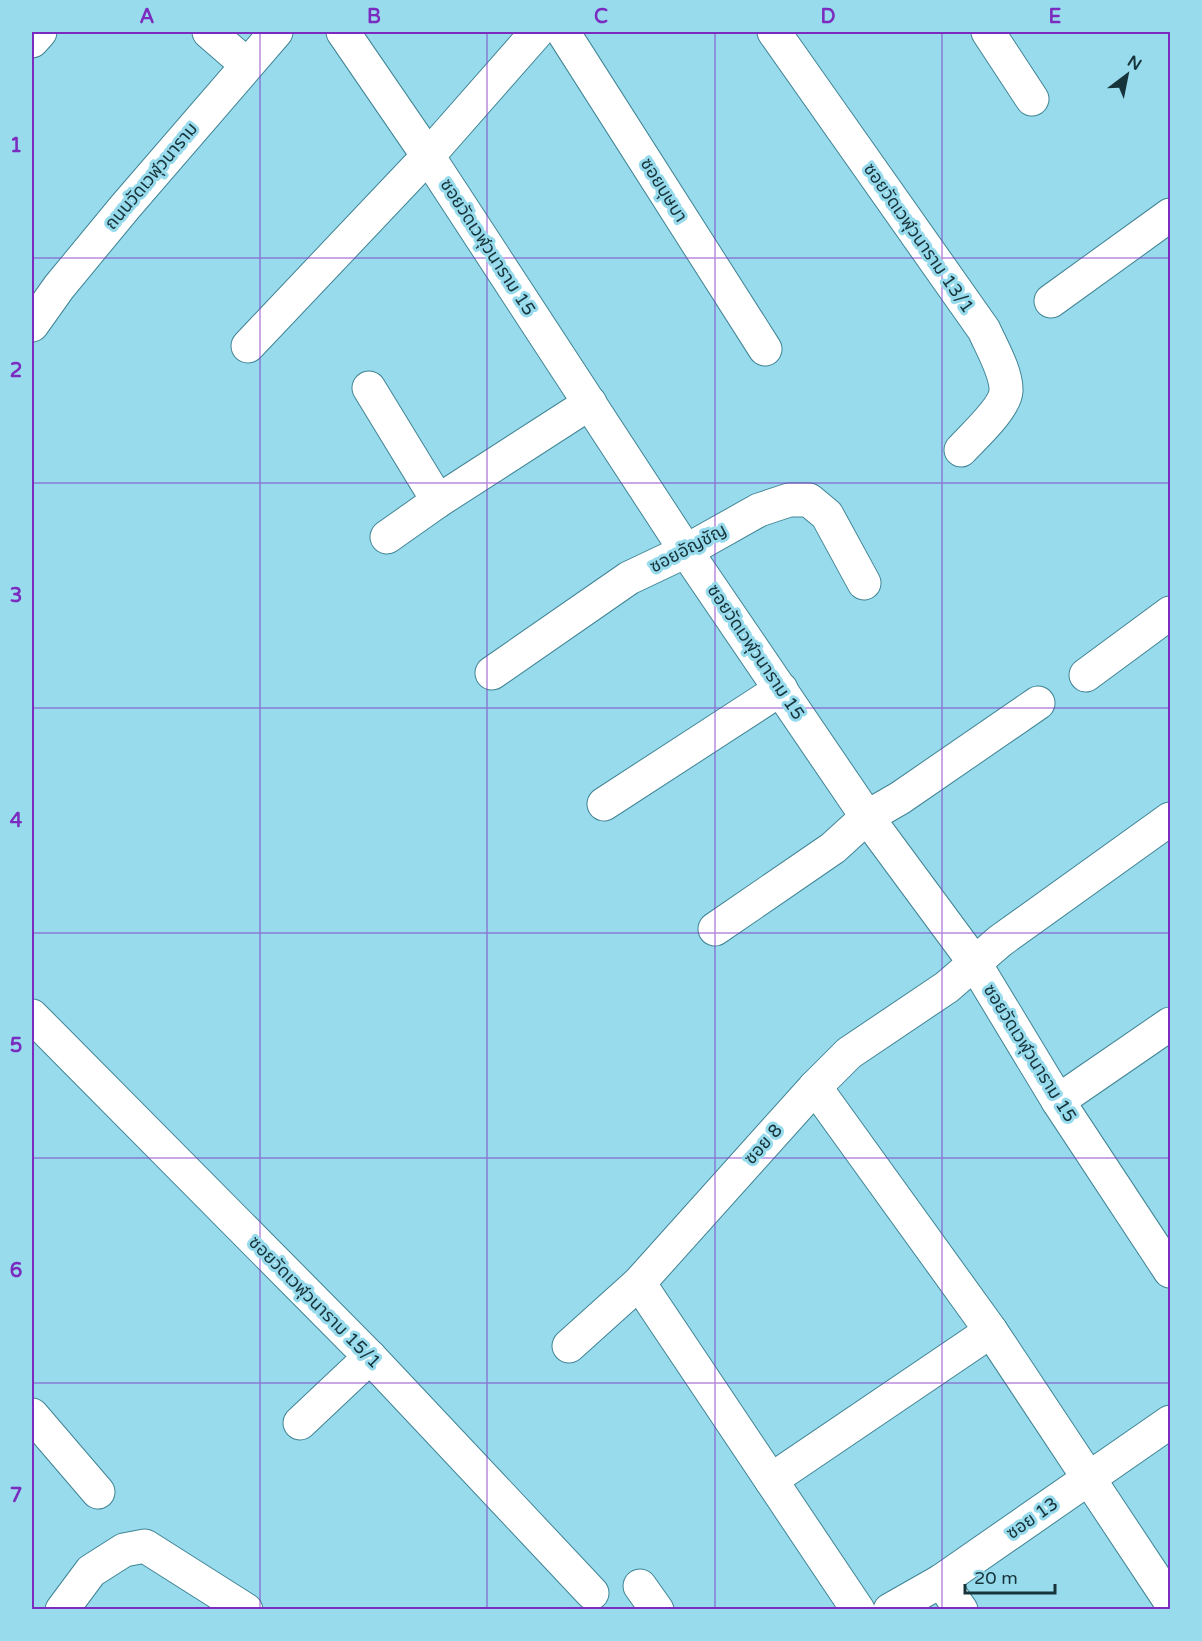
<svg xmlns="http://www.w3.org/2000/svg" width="1202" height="1641" font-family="'Varela Round','Noto Sans Thai',sans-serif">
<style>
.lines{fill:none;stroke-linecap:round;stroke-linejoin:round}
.minor-casing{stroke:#408494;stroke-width:35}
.minor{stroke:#fff;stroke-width:33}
.grid{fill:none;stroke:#7b2cbf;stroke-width:1.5;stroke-opacity:0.55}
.labels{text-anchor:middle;stroke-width:6;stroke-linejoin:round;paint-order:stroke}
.street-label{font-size:18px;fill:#18343b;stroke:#97dbed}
.neatline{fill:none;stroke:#7b2cbf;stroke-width:2}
.grid-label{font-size:20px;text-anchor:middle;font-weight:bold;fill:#7b2cbf}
</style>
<rect width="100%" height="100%" fill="#97dbed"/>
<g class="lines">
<defs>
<g id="minor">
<path d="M209 32 246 64"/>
<path d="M343 32 428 156 686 551 867 817 974 962 1058 1101 1170 1271"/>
<path d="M563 32 765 349"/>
<path d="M774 32 984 330C991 346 1007 373 1006 391 1005 408 973 437 961 450"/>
<path d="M988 32 1032 99"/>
<path d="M32 41 40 32"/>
<path d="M1051 301 1170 215"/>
<path d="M32 325 59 287 125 207 276 32"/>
<path d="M248 346 428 156 537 32"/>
<path d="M369 388 438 501"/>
<path d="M387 537 438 501 590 403"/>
<path d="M492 673 629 578 686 551 759 510 789 500H809L827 515 864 583"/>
<path d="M1086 675 1170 613"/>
<path d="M604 804 781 689"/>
<path d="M715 929 833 848 867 817 900 798 1038 703"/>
<path d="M32 1016 370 1357 592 1593"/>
<path d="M815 1087 991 1331 1170 1601"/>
<path d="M1058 1101 1170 1024"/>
<path d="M639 1283 858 1610"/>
<path d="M569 1346 639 1283 815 1087 849 1053 947 987 1000 941 1170 819"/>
<path d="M32 1415 98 1492"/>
<path d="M300 1423 370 1357"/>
<path d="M771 1480 991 1331"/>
<path d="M941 1581 961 1610"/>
<path d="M640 1586 657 1610"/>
<path d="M62 1610 91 1571 124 1550 145 1546 246 1610"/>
<path d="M890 1610 941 1581 1170 1422"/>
</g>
</defs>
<!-- minor casing -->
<use href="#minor" class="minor-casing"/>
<!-- minor -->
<use href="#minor" class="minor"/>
</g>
<!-- grid -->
<path class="grid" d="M260 32V1610M487 32V1610M715 32V1610M942 32V1610M32 258H1170M32 483H1170M32 708H1170M32 933H1170M32 1158H1170M32 1383H1170"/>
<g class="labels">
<!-- street labels -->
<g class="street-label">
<text transform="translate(151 176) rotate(-50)" y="6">ถนนวัดเวฬุวนาราม</text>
<text transform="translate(664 190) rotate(58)" y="6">ซอยบุษบา</text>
<text transform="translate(919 238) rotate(55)" y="6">ซอยวัดเวฬุวนาราม 13/1</text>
<text transform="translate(488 247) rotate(57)" y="6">ซอยวัดเวฬุวนาราม 15</text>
<text transform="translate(688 548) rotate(-28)" y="6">ซอยอัญชัญ</text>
<text transform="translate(756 652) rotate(56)" y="6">ซอยวัดเวฬุวนาราม 15</text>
<text transform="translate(1030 1053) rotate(58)" y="6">ซอยวัดเวฬุวนาราม 15</text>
<text transform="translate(763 1144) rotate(-48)" y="6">ซอย 8</text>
<text transform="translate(315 1302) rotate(45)" y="6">ซอยวัดเวฬุวนาราม 15/1</text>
<text transform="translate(1032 1518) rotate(-35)" y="6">ซอย 13</text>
</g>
</g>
<!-- border -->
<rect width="1202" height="1641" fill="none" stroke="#97dbed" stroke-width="66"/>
<!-- north arrow -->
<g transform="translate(1127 75) rotate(32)" stroke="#97dbed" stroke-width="4.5" paint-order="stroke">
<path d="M0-4.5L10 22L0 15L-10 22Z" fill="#18343b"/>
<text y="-9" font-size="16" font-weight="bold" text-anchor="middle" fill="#18343b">N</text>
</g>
<!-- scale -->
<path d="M965 1584v9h90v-9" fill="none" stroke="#18343b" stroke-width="3"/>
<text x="974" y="1584" font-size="18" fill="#18343b" stroke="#97dbed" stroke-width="4.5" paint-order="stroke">20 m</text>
<rect x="33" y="33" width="1136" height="1575" class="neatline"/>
<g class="grid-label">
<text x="147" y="23">A</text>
<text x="374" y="23">B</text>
<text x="601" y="23">C</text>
<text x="828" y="23">D</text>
<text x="1055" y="23">E</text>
<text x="16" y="152">1</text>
<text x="16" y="377">2</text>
<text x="16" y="602">3</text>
<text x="16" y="827">4</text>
<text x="16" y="1052">5</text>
<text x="16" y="1277">6</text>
<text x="16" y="1502">7</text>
</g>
</svg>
